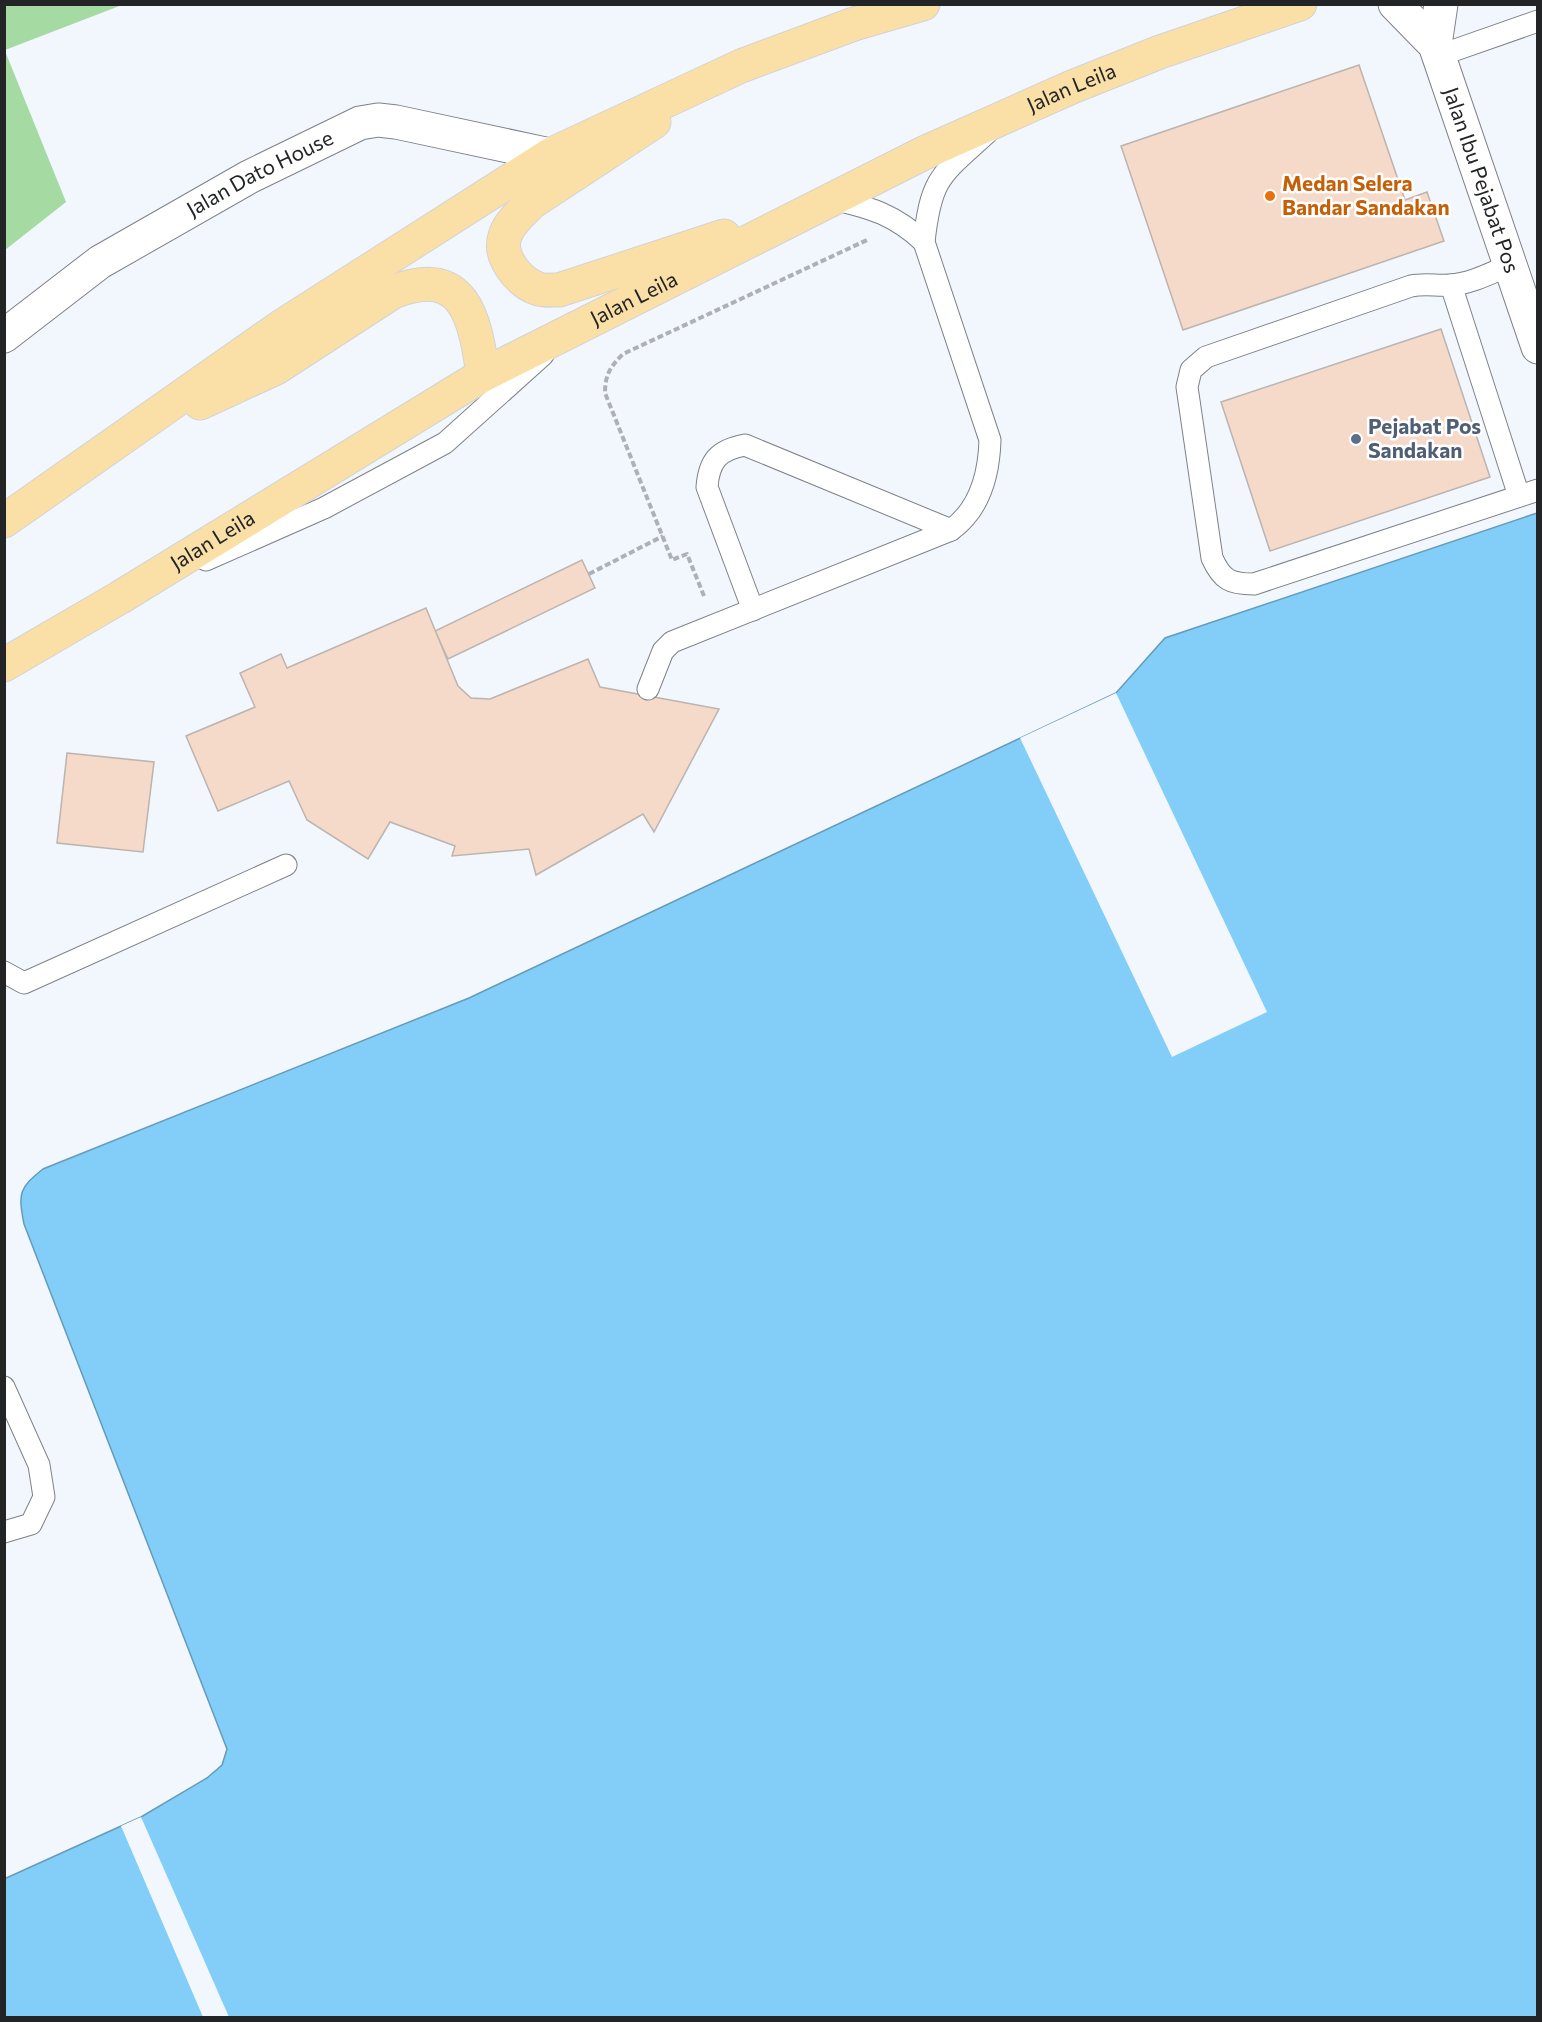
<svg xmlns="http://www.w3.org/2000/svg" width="1542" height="2022" font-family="Commissioner,sans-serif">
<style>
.green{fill:#a5daa2}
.water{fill:#82cef8;stroke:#659bb9;stroke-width:1.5}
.pier{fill:#f2f6fd}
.building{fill:#f5d9c9;stroke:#bbb4af;stroke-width:1.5}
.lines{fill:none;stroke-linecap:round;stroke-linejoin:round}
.lane-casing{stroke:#7e8288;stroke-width:23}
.street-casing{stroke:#7e8288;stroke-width:35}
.primary-casing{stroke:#d3d3d4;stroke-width:35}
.path{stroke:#adb1b6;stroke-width:4;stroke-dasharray:6 3;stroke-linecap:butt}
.lane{stroke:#fff;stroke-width:21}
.street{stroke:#fff;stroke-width:33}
.primary{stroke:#fae0a7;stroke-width:33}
.food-dot{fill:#e8710a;stroke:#fff;stroke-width:2}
.service-dot{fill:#5c6f8a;stroke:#fff;stroke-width:2}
.labels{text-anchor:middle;stroke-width:5;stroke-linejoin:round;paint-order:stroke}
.street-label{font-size:21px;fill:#222426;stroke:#fff}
.food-label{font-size:21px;font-weight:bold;fill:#c56008;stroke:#fff;text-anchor:start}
.service-label{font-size:21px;font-weight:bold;fill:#4e5e75;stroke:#fff;text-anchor:start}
</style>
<rect width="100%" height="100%" fill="#f2f6fd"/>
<!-- green -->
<g class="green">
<path d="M5 4H122V5L5 50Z"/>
<path d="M5 51 66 202 5 250H4Z"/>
</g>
<!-- water -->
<path class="water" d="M1537 513V2017H5L4 1879 141 1817 207 1778 222 1765 227 1749 24 1224C18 1193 19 1188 43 1169L469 998 1116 693 1165 638Z"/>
<!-- pier -->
<g class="pier">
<path d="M1116 693 1267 1012 1172 1057 1020 738Z"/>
<path d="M141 1817 229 2017H203L121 1826Z"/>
</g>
<!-- building -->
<g class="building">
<path d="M1359 65 1405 200 1427 192 1444 241 1183 330 1121 146Z"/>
<path d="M1441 329 1490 477 1270 551 1221 402Z"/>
<path d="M582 560 595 588 448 659 435 631Z"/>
<path d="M426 608 458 686 471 698 490 699 588 659 600 687 719 709 654 832 643 814 536 875 529 849 452 856 455 846 390 822 368 859 307 820 289 781 218 811 186 736 255 707 240 673 281 654 287 668Z"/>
<path d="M67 753 154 762 143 852 57 843Z"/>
</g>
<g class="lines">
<defs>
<g id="lane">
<path d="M1438 56 1538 21"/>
<path d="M833 199C872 208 895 215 924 242"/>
<path d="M1510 265C1491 273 1470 284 1450 285 1436 286 1425 283 1411 286L1206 357 1191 370 1187 387 1212 558C1222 580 1230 584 1254 584L1538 490"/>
<path d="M1451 285 1519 496"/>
<path d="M206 560 324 508 445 443 543 355"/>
<path d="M753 610 707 487C709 461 718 450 745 445L951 530"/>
<path d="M648 689 663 651 672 642 951 530C980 509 989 474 990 440L924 242C931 177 941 175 987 133"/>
<path d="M4 972 24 983 286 865"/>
<path d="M4 1387 39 1465 44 1497 31 1524 4 1532"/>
</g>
<g id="street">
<path id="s1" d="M1395 4 1435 45 1538 347"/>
<path d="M1435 45 1441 4"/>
<path id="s2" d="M4 336 100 262 249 177 360 123 378 120 396 122 550 155"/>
</g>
<g id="primary">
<path d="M654 122 531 203C521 213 509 223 505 236 498 256 518 281 536 288 542 291 551 290 559 290L724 236"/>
<path d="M200 403 276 368 393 292C464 264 475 317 483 375"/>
<path d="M4 521 282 326 550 155 741 66 854 24 923 4"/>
<path id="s3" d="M4 665 119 598 483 375 926 152 1072 87 1160 52 1300 4"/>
</g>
</defs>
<!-- lane casing -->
<use href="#lane" class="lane-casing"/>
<!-- street casing -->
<use href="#street" class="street-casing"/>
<!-- primary casing -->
<use href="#primary" class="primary-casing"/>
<!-- path -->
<g class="path">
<path d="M589 574 663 536"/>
<path d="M704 596 687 554 672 560 605 393C605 375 610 367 623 354L867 240"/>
</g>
<!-- lane -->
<use href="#lane" class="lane"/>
<!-- street -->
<use href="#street" class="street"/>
<!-- primary -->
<use href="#primary" class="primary"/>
</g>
<!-- markers -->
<circle class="food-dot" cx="1270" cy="196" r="6"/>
<circle class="service-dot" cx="1356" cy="439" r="6"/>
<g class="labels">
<!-- street labels -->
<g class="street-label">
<text dy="7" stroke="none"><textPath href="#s3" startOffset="1215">Jalan Leila</textPath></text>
<text dy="7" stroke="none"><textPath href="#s2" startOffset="304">Jalan Dato House</textPath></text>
<text dy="7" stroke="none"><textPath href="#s1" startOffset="200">Jalan Ibu Pejabat Pos</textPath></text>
<text dy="7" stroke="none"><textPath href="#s3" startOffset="729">Jalan Leila</textPath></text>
<text dy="7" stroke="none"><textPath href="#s3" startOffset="243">Jalan Leila</textPath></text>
</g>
<!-- food labels -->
<g class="food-label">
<text x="1282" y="191">Medan Selera<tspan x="1282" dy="24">Bandar Sandakan</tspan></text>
</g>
<!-- service labels -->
<g class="service-label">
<text x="1368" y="434">Pejabat Pos<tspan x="1368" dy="24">Sandakan</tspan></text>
</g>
</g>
<!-- border -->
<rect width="1542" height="2022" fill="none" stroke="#222426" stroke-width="12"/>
</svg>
